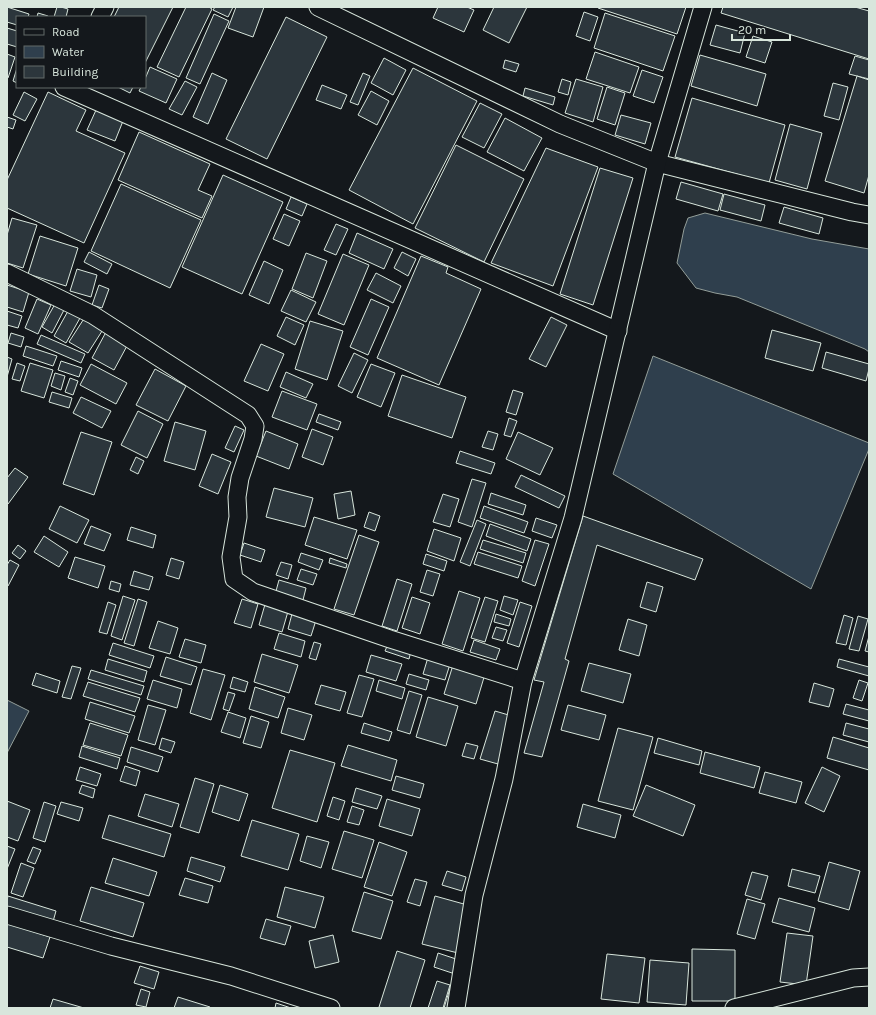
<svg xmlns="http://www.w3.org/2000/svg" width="876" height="1015" font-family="Karla,sans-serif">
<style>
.water{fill:#2f3f4d;stroke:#939e99}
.building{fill:#2c363c;stroke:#d8e6dc}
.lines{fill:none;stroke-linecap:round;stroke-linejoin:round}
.minor-casing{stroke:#d8e6dc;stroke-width:19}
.minor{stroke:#14181c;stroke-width:17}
</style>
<rect width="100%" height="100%" fill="#14181c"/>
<!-- water -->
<g class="water">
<path d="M705 213 812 239 869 249V352L865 349 737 297 715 293 696 288 677 263 684 229 688 218Z"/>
<path d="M653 356 869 443V449L811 589 613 474Z"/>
<path d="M7 700 29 711 7 753Z"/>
</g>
<!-- building -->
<g class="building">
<path d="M7 7 29 14 28 17H17V25L7 22Z"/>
<path d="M57 7H61L68 9 66 17H54Z"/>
<path d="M119 7H173L145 63V17H114Z"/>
<path d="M186 7H209L212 9 179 77 157 67Z"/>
<path d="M215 7H233L228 17 213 10Z"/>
<path d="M236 7H264L253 37 228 28Z"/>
<path d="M438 7H467L474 10 464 32 433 18Z"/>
<path d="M494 7H527L509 43 483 30Z"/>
<path d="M598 7H686L677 34 598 8Z"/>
<path d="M723 7H855L869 11V59L721 13Z"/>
<path d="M584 12 598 17 590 41 576 36Z"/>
<path d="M38 13 48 16V17H37Z"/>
<path d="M605 13 675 36 663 71 594 48Z"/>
<path d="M214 14 229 21 200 84 186 78Z"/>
<path d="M286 17 327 37 267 159 226 139Z"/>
<path d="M716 25 745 33 740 53 710 45Z"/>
<path d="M7 28 17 31V47L7 44Z"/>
<path d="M753 36 772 42 765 63 746 57Z"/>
<path d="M595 52 639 67 630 93 586 79Z"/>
<path d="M7 54 15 57 8 78H7Z"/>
<path d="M700 55 766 74 757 106 691 86Z"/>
<path d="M855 56 869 60V79L849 74Z"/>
<path d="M384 58 406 70 393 95 371 83Z"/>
<path d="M505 60 519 64 516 72 503 68Z"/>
<path d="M150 67 177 79 166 103 139 91 141 87H145V79Z"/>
<path d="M17 68V83L13 81Z"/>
<path d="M413 68 477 101 413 224 349 190Z"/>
<path d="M642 70 663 77 654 103 633 96Z"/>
<path d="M212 73 227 80 208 124 193 117Z"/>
<path d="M363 73 370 76 358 105 350 102Z"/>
<path d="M857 76 869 80V175L864 193 825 181Z"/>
<path d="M562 79 571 82 568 95 558 92Z"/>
<path d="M576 79 603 87 593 122 565 113Z"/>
<path d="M185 81 197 87 182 115 169 109Z"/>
<path d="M833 83 848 87 839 120 824 116Z"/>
<path d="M322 85 347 95 341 109 316 100Z"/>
<path d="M118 87H133L130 93Z"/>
<path d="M607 87 625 93 615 125 597 119Z"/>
<path d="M525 88 555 97 553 105 523 96Z"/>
<path d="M371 91 389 101 377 125 358 115Z"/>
<path d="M24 92 37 99 25 121 13 115Z"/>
<path d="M48 92 86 110 76 131 125 153 84 243 7 208V180Z"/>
<path d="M692 98 785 125 769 183 675 157Z"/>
<path d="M480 103 502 114 484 148 462 137Z"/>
<path d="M96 110 123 121 115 141 87 130Z"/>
<path d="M621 115 651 123 645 144 615 135Z"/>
<path d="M7 117 16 120 13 129 7 127Z"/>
<path d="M505 118 542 138 524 171 487 152Z"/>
<path d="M790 124 822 133 807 189 775 180Z"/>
<path d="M139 132 210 164 198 190 212 196 202 218 118 180Z"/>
<path d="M456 145 524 179 484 262 415 228Z"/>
<path d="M546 148 598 167 553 286 491 263Z"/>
<path d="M600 168 633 178 593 305 560 294Z"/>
<path d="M223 175 283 202 242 294 182 267Z"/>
<path d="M681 182 723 194 718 211 676 199Z"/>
<path d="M121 184 201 220 170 288 91 251Z"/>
<path d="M724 194 765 205 761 221 720 210Z"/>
<path d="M291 197 307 204 302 216 286 209Z"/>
<path d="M784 207 823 218 819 234 779 223Z"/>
<path d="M284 214 300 221 289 246 273 239Z"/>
<path d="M12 218 37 225 23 268 7 263V235Z"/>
<path d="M336 224 348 229 336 255 324 250Z"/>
<path d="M357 233 393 249 384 269 349 253Z"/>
<path d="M40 236 78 248 66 286 28 274Z"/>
<path d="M89 252 112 264 107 274 84 262Z"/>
<path d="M402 252 416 259 408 276 394 268Z"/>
<path d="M306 253 327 261 313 298 292 289Z"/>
<path d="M343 254 369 265 344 325 318 314Z"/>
<path d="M421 256 448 267 446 273 481 289 439 385 377 358Z"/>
<path d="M264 261 283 270 269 304 249 295Z"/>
<path d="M77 269 97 275 91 297 70 291Z"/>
<path d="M376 273 401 286 393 303 367 290Z"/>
<path d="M7 285 29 292 23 312 7 307Z"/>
<path d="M99 285 109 289 102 308 92 305Z"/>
<path d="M291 290 316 302 306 322 281 311Z"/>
<path d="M37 299 51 305 38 334 25 328Z"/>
<path d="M371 299 389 307 368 355 350 347Z"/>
<path d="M55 304 64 310 52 333 42 327Z"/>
<path d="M7 311 22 316 18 328 7 325Z"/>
<path d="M68 311 80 318 66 343 54 336Z"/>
<path d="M85 317 104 328 88 353 69 342Z"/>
<path d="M286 317 304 325 295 345 277 336Z"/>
<path d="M551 317 567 325 546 367 529 359Z"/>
<path d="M310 321 343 331 327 380 295 369Z"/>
<path d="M772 330 821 343 813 371 765 358Z"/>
<path d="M106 332 128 344 114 370 92 358Z"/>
<path d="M11 333 24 337 21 347 8 343Z"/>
<path d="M41 335 85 354 81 363 37 344Z"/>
<path d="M261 344 284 354 268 391 244 381Z"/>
<path d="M26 346 57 356 53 366 23 356Z"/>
<path d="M826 352 869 364V369L866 381 822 368Z"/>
<path d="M354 353 368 360 352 393 338 386Z"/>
<path d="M7 357 12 359 7 377Z"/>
<path d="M61 361 82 368 79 377 58 370Z"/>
<path d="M17 363 25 366 20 381 12 379Z"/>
<path d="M30 363 53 370 44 398 21 391Z"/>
<path d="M91 364 127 383 116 404 80 385Z"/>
<path d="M371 364 395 373 381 407 357 397Z"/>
<path d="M155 369 186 386 168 421 136 405Z"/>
<path d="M286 372 313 384 306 398 280 387Z"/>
<path d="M55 373 65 376 61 390 51 386Z"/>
<path d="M402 375 466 397 452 438 388 416Z"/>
<path d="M70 378 78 381 73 395 65 392Z"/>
<path d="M513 390 523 393 516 415 506 412Z"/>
<path d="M282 391 317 404 307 430 272 417Z"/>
<path d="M52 392 72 398 69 408 49 402Z"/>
<path d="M81 397 111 411 102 428 73 413Z"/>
<path d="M138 411 163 424 147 458 121 445Z"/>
<path d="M319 414 341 422 338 430 316 422Z"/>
<path d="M509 418 517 421 511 437 504 435Z"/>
<path d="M175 422 206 431 195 470 164 461Z"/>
<path d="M235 426 244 430 234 452 225 448Z"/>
<path d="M312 429 333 437 323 465 302 457Z"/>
<path d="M266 431 298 444 289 469 256 456Z"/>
<path d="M488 431 498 434 493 450 482 447Z"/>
<path d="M81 432 112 442 94 495 63 484Z"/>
<path d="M518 432 553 448 540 475 506 459Z"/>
<path d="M460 451 495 463 491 474 456 463Z"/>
<path d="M212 454 231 462 218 494 199 486Z"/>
<path d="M136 457 144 461 138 474 130 470Z"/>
<path d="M15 468 28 477 8 504H7V478Z"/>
<path d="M521 475 565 496 559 508 515 487Z"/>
<path d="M472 479 486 483 472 527 458 522Z"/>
<path d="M274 488 313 498 305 527 266 517Z"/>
<path d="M351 491 355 515 338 519 334 494Z"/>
<path d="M491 493 526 505 523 515 488 504Z"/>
<path d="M443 494 459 499 450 527 433 522Z"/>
<path d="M60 506 89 520 77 543 49 529Z"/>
<path d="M484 506 528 522 524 533 480 518Z"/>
<path d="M369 512 380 516 375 531 364 527Z"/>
<path d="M583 516 703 559 695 580 597 545 565 659 569 661 542 757 524 753 544 682 534 680Z"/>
<path d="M314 517 357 530 347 559 305 545Z"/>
<path d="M536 518 557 525 552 538 532 531Z"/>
<path d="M477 520 486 524 470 566 460 562Z"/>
<path d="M490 524 531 539 527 551 486 536Z"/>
<path d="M91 526 111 534 104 551 84 544Z"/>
<path d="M131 527 156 535 153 548 127 540Z"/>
<path d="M434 529 461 538 454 561 427 551Z"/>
<path d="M359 535 379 542 354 615 334 609Z"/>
<path d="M44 536 68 552 59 567 34 552Z"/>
<path d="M483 540 526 553 523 563 480 549Z"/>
<path d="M535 540 549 544 535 586 522 581Z"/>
<path d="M244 543 265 550 261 562 240 555Z"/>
<path d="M18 545 26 551 20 559 12 553Z"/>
<path d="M478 552 522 566 518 578 474 564Z"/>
<path d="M301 553 323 560 319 570 298 562Z"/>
<path d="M426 554 447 561 444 571 423 564Z"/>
<path d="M75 557 105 566 98 588 68 578Z"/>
<path d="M171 558 184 562 179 579 166 575Z"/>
<path d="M330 558 347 564 346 568 329 563Z"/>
<path d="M10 560 19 565 8 586 7 585V565Z"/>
<path d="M281 562 292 565 288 579 276 575Z"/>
<path d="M301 569 317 574 313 585 297 580Z"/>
<path d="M427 570 440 574 433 596 420 592Z"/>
<path d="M134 571 153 577 149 590 130 585Z"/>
<path d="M397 579 412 584 397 631 382 626Z"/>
<path d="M279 580 306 588 303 600 276 591Z"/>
<path d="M111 581 121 584 119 592 109 589Z"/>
<path d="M647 582 663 587 656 612 640 607Z"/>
<path d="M459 591 480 598 463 651 442 644Z"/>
<path d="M123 596 135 600 122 640 111 636Z"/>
<path d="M504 596 518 600 513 615 500 610Z"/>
<path d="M412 597 430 603 420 634 402 628Z"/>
<path d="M485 597 498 601 485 642 471 638Z"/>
<path d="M138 599 147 602 134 646 124 643Z"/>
<path d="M242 599 258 604 251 628 234 623Z"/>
<path d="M266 601 289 608 282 632 259 625Z"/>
<path d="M108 602 116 605 107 634 99 632Z"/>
<path d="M520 602 532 606 519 647 507 643Z"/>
<path d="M293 610 317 617 311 636 288 629Z"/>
<path d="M496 614 511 619 509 626 494 622Z"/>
<path d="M844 615 853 618 846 645 836 643Z"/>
<path d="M858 616 868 619 859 651 849 649Z"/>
<path d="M628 619 647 625 639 656 619 650Z"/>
<path d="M158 621 178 628 170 654 149 648Z"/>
<path d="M496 627 507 630 503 641 492 638Z"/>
<path d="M279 633 305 641 301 657 274 649Z"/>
<path d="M869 636V652L865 651Z"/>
<path d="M185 639 206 645 201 663 179 657Z"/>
<path d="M474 640 500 649 496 660 470 652Z"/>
<path d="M314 642 321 644 316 660 309 658Z"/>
<path d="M113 643 154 656 150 668 109 655Z"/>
<path d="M388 644 411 651 409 659 385 651Z"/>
<path d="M262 654 298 665 289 693 254 682Z"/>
<path d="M429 654 451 661 445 680 423 674Z"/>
<path d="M371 655 402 664 396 681 366 672Z"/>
<path d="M166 657 197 667 191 685 160 676Z"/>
<path d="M108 659 147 671 144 682 105 670Z"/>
<path d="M839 659 869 667V676L837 667Z"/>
<path d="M589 663 631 674 623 703 581 691Z"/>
<path d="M453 665 485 674 476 704 444 694Z"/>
<path d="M72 666 81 668 71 699 62 697Z"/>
<path d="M203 669 225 675 211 720 190 713Z"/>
<path d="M91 670 144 686 141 695 88 679Z"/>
<path d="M36 673 60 681 57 693 32 685Z"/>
<path d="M409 674 429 680 426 690 406 684Z"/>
<path d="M359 675 374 679 362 717 347 713Z"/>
<path d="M233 677 248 682 245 692 230 688Z"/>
<path d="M153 680 182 689 177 708 147 699Z"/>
<path d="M379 680 405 688 402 699 376 691Z"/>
<path d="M859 680 868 683 862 701 853 698Z"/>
<path d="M88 682 140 698 135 712 83 696Z"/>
<path d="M814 683 834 689 829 707 809 702Z"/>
<path d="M321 685 346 692 340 711 315 704Z"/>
<path d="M255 687 285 697 278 718 249 709Z"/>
<path d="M409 691 422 695 410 734 397 730Z"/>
<path d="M228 692 235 694 229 711 223 709Z"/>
<path d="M428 697 458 706 446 746 416 737Z"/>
<path d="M90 702 135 716 129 733 85 719Z"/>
<path d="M846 704 869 710V721L843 714Z"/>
<path d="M148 705 166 710 155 745 138 740Z"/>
<path d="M568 705 606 715 599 740 561 730Z"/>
<path d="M288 708 312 715 304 740 281 733Z"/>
<path d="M495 711 512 716 498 764 480 759Z"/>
<path d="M228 712 246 718 240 738 221 732Z"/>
<path d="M251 716 269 722 261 748 243 743Z"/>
<path d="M90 723 128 735 121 756 83 745Z"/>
<path d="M364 723 392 732 389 741 361 733Z"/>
<path d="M846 723 869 729V742L843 735Z"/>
<path d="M618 728 653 737 633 810 598 801Z"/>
<path d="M833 737 869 748V770L827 758Z"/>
<path d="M162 738 175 742 171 753 159 749Z"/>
<path d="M658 738 702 751 699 765 654 753Z"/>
<path d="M466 743 478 746 474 759 462 756Z"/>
<path d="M348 745 397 760 391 781 341 766Z"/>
<path d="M82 746 120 758 117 769 79 757Z"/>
<path d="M131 747 163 757 158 772 127 762Z"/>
<path d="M290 750 335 763 317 822 272 808Z"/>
<path d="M705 752 760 767 754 788 700 773Z"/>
<path d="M125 766 140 771 136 786 120 781Z"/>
<path d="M80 767 101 774 97 786 76 780Z"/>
<path d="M822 767 840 776 824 812 805 803Z"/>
<path d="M765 772 802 782 796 803 759 793Z"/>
<path d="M396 776 424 784 420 798 392 790Z"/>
<path d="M195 778 214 784 199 833 180 827Z"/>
<path d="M82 785 95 789 93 798 79 793Z"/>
<path d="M220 785 248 794 239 821 212 812Z"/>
<path d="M646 785 695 805 683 836 633 816Z"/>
<path d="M356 788 382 796 377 809 352 802Z"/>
<path d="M145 794 179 804 172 827 138 816Z"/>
<path d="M333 797 345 801 339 820 327 816Z"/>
<path d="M387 799 420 809 412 836 379 826Z"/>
<path d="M7 801 30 810 18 841 7 837Z"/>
<path d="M44 802 56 806 45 842 33 838Z"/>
<path d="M61 802 83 808 79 821 57 814Z"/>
<path d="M583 804 621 815 615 838 577 827Z"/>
<path d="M352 806 364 810 359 825 347 822Z"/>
<path d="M109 815 171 834 164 857 102 838Z"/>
<path d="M252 820 299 834 288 870 241 856Z"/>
<path d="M344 831 374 840 362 878 332 869Z"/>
<path d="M307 836 329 842 321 868 300 861Z"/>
<path d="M379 842 407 852 392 896 364 887Z"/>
<path d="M7 846 15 849 7 869Z"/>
<path d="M33 847 41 850 35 864 27 861Z"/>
<path d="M191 857 225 867 220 882 187 871Z"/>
<path d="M113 858 157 872 149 896 105 883Z"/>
<path d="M829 862 860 871 849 910 818 901Z"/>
<path d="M21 863 34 868 23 897 11 893Z"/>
<path d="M792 869 820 876 815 893 788 886Z"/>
<path d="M447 871 466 877 462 891 442 885Z"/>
<path d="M752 872 768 876 761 900 745 895Z"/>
<path d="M185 878 213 886 208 903 179 895Z"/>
<path d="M415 879 427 882 420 906 407 902Z"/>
<path d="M91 887 144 903 133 937 80 921Z"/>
<path d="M285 887 324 897 315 928 277 917Z"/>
<path d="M364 892 393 901 381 939 352 931Z"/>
<path d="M8 896 56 911 52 925 7 911V900Z"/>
<path d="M435 896 471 906 458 953 422 944Z"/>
<path d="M779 898 815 908 809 932 772 922Z"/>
<path d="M747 899 765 904 755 939 737 934Z"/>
<path d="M266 919 291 926 285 945 260 938Z"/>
<path d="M7 923 50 937 43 958 7 947Z"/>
<path d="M787 933 813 936 806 985 780 982Z"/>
<path d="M333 935 339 962 315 968 309 941Z"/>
<path d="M692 949 735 950V1001H692Z"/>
<path d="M397 951 425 960 410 1008H383L379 1007Z"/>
<path d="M438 953 459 960 455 974 434 967Z"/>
<path d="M607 954 645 958 639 1003 601 999Z"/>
<path d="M650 960 689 963 686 1005 647 1002Z"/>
<path d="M140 966 159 972 154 989 134 983Z"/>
<path d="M437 981 450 985 443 1008H428Z"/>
<path d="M451 985 450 1008H444Z"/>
<path d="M141 989 150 992 146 1007 136 1005Z"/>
<path d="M178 997 210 1007V1008H174Z"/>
<path d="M53 999 84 1008H50Z"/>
<path d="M276 1003 291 1008H275Z"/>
</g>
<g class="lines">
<defs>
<g id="minor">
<path d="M318 7 560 124 657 163 852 212 869 215"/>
<path d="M100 17 105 7"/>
<path d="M64 87 618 331"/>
<path d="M7 273 93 315 248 415 255 426 253 439 240 478 237 497 238 517 231 557 234 579 253 592 390 639 523 681"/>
<path d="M7 915 111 946 231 976 331 1008"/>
<path d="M456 1008 474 895 504 779 523 681 573 518 657 163 703 7"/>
<path d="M734 1008 853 978 869 977"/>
</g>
</defs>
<!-- minor casing -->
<use href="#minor" class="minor-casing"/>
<!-- minor -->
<use href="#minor" class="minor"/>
</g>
<!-- border -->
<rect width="876" height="1015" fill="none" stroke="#d8e6dc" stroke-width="16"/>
<!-- legend -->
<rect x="16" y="16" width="130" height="72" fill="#14181c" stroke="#626a69"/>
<rect x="24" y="29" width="20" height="6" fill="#14181c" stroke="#626a69"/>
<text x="52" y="36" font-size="12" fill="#d8e6dc">Road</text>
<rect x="24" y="46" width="20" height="12" fill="#2f3f4d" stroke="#626a69"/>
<text x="52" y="56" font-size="12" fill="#d8e6dc">Water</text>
<rect x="24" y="66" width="20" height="12" fill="#2c363c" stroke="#626a69"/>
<text x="52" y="76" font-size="12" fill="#d8e6dc">Building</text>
<!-- scale -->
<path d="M732 34v6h58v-6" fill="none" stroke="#d8e6dc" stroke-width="2"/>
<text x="738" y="34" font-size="12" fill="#d8e6dc" stroke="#14181c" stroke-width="3" paint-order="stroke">20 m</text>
</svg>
